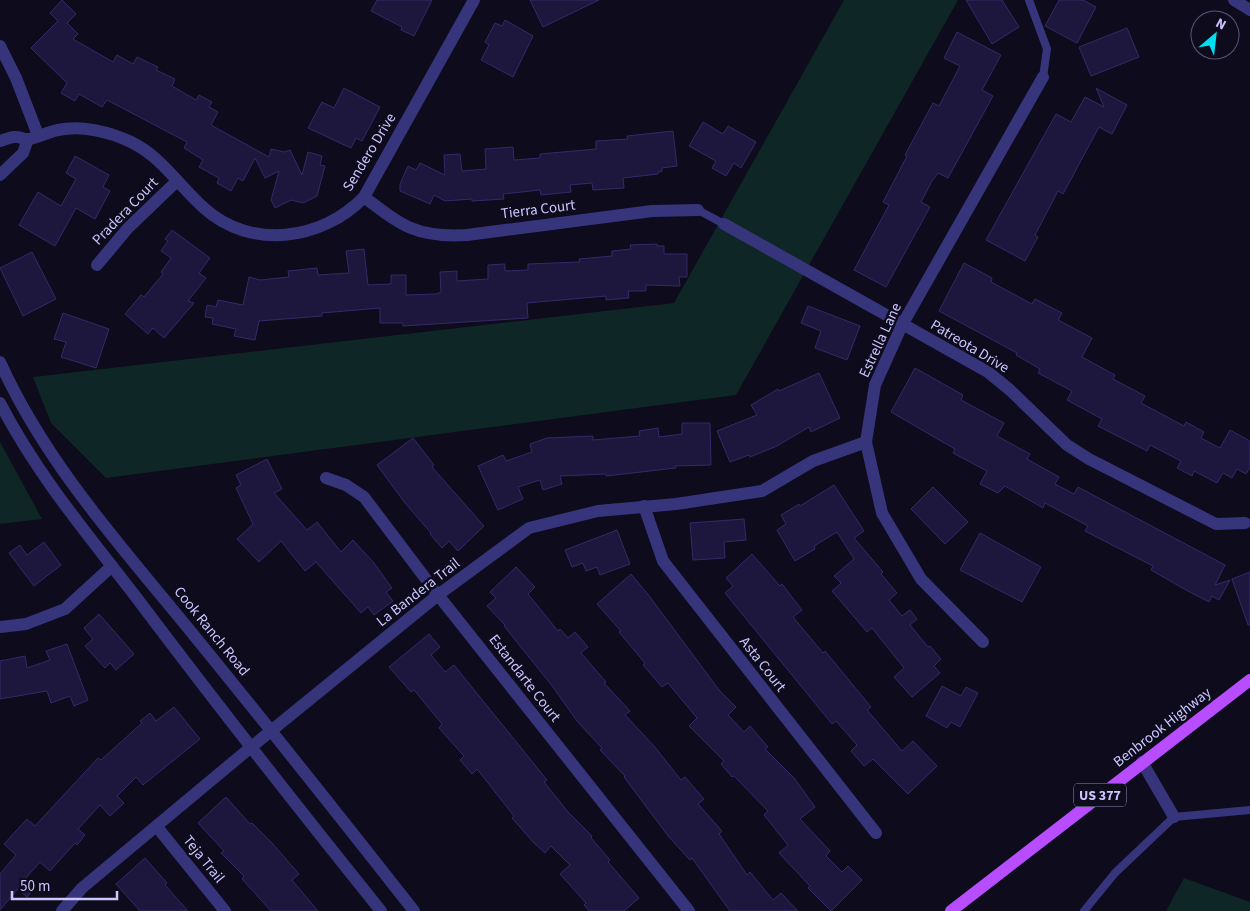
<svg xmlns="http://www.w3.org/2000/svg" width="1250" height="911" font-family="'Source Sans 3',sans-serif">
<style>
.green{fill:#0e2625}
.building{fill:#1e173d;stroke:#342969}
.lines{fill:none;stroke-linecap:round;stroke-linejoin:round}
.service{stroke:#36357c;stroke-width:8}
.minor{stroke:#36357c;stroke-width:12}
.tertiary{stroke:#36357c;stroke-width:12}
.primary{stroke:#b84dff;stroke-width:12}
.labels{text-anchor:middle;stroke-width:5;stroke-linejoin:round;paint-order:stroke}
.shield{fill:#0d0b1c;stroke:#928ebb;stroke-width:1}
.shield-label{font-size:14px;font-weight:bold;fill:#cbc6ff}
.street-label{font-size:15px;fill:#cbc6ff;stroke:#0d0b1c}
</style>
<rect width="100%" height="100%" fill="#0d0b1c"/>
<!-- green -->
<g class="green">
<path d="M844 0H958L736 395 106 478 51 423 33 377 674 303Z"/>
<path d="M0 442 42 519 0 524Z"/>
<path d="M1184 878 1250 902V911H1166Z"/>
</g>
<!-- building -->
<g class="building">
<path d="M62 0 76 14 67 23 78 34 73 39 113 62 117 55 133 64 137 57 158 67 156 70 175 79 172 86 196 100 199 95 212 102 209 107 218 112 211 125 269 157 271 149 284 152 290 150 302 175 308 152 322 156 320 165 325 166 317 196 303 203 291 200 275 208 271 200 279 171 265 178 255 158 243 181 238 178 231 191 217 183 219 178 199 167 203 160 184 148 187 142 107 100 102 107 79 94 75 101 61 93 67 83 31 48 58 21 50 13Z"/>
<path d="M377 0H432L414 36 401 30 402 27 371 11Z"/>
<path d="M530 0H599L543 27Z"/>
<path d="M966 0H1002L1019 27 992 44Z"/>
<path d="M1059 0H1083L1096 7 1077 43 1045 26Z"/>
<path d="M505 20 533 36 513 77 481 60 489 45 485 42 495 23 502 26Z"/>
<path d="M1127 28 1139 57 1091 76 1079 47Z"/>
<path d="M957 32 1001 55 982 90 993 96 948 178 938 173 932 181 921 202 930 207 886 287 854 270 889 205 883 202 907 156 905 155 933 103 939 106 960 66 944 58Z"/>
<path d="M344 88 380 107 362 141 356 138 351 148 308 128 322 102 334 108Z"/>
<path d="M1096 88 1127 105 1112 134 1099 127 1063 194 1058 191 1035 235 1038 237 1025 261 986 240 1056 114 1071 122 1085 97 1104 107Z"/>
<path d="M703 122 723 134 728 126 756 142 741 168 734 163 726 176 712 168 716 161 689 146Z"/>
<path d="M673 131 677 166 662 168V171L658 172V174L623 178 624 188 593 190 592 183 570 185 571 192 541 195 540 190 503 194 504 199 472 201V199L445 201 434 195 430 204 400 191V184L408 166 416 170 420 163 445 175 444 155 460 154 462 171 486 169 485 149 513 147 514 160 540 158V154L596 149V141L628 139 627 136Z"/>
<path d="M75 156 109 175 103 187 110 191 95 219 76 208 55 246 19 225 38 192 61 206 76 179 66 173Z"/>
<path d="M172 230 210 258 199 273 206 278 188 301 194 303 164 338 153 328 148 334 125 314 141 295 144 297 163 274 161 272 171 258 161 251 168 241 165 239Z"/>
<path d="M657 244V246H664V254H687V277H679L680 286 646 285V291H628L629 298 606 300V296L527 303 528 318 403 326V323H380V308L322 313V316L259 321 255 340 234 336 236 329 212 324 213 318 205 317 207 305 216 307 218 300 243 305 249 277 260 280 289 277 288 271 317 268 318 275 349 273 346 251 364 249 368 285 391 284V275H406V295L436 294 441 292 440 272 457 271V281L488 279V265L505 264V271L528 270V264L580 262 579 259 612 256V251L631 249 630 245Z"/>
<path d="M32 252 56 299 23 316 0 268Z"/>
<path d="M964 263 992 278 991 282 1032 304 1035 299 1062 313 1058 320 1092 338 1082 357 1115 375 1113 379 1145 396 1141 403 1184 426 1186 422 1204 432 1201 438 1220 448 1230 430 1250 441V467L1246 474 1237 469 1232 478 1223 473 1217 483 1194 471 1192 476 1177 468 1181 461 1150 445 1147 451 1098 426 1102 419 1067 400 1072 391 1038 373 1040 369 1016 355 1017 353 939 311Z"/>
<path d="M808 306 860 326 847 360 815 348 821 331 801 323Z"/>
<path d="M63 313 109 329 96 368 61 357 66 342 54 339Z"/>
<path d="M915 368 963 395 961 400 1004 423 997 436 1030 454 1027 459 1059 477 1055 484 1074 494 1078 487 1225 565 1215 585 1230 580 1219 600 1212 596 1209 602 1186 590 1151 570 1153 566 1085 531 1088 526 1045 503 1043 508 1005 486 998 493 980 484 987 471 953 453 955 449 891 412Z"/>
<path d="M819 373 840 418 811 432 809 427 777 446 750 457 749 455 730 462 717 431 757 415 751 405 778 389 779 391Z"/>
<path d="M682 423H710L711 465 675 466 676 468 606 476V474L560 476 562 484 543 490 540 480 518 487 523 499 498 510 478 466 503 455 506 461 532 452 530 444 547 438 593 436V440L640 436 639 431 658 428 659 437 682 434Z"/>
<path d="M413 438 434 465 432 467 484 526 458 551 449 541 442 548 430 534 431 533 405 503 377 465Z"/>
<path d="M267 459 282 489 274 493 307 530 317 522 341 552 353 540 374 563 392 588 386 592 393 601 374 615 368 607 361 613 316 562 305 571 281 541 259 562 237 539 253 524 236 488 241 485 236 475Z"/>
<path d="M834 485 864 531 854 538 883 572 881 574 897 593 889 600 902 616 910 610 917 619 910 625 928 647 930 646 941 659 934 666 940 673 912 697 894 677 904 668 872 628 867 632 832 591 841 583 834 576 854 559 837 532 814 546 815 549 795 561 777 530 786 524 781 515 799 504 800 506Z"/>
<path d="M933 487 968 522 945 544 911 509Z"/>
<path d="M744 519 746 540 724 542 725 558 693 560 690 523Z"/>
<path d="M617 530 630 564 600 575 597 567 586 571 583 563 572 567 565 550Z"/>
<path d="M980 533 1041 567 1022 602 960 570Z"/>
<path d="M44 542 61 565 34 586 9 553 20 545 27 555Z"/>
<path d="M752 554 780 586 782 584 802 610 793 617 823 653 825 651 871 707 867 710 902 751 913 741 937 766 908 794 873 759 864 766 851 751 857 745 836 721 832 724 725 593 733 586 726 578Z"/>
<path d="M516 567 535 587 528 594 558 631 560 629 568 638 575 632 588 647 581 653 606 682 604 683 630 711 625 715 654 746 681 780 685 777 704 799 698 804 722 831 719 834 747 875 750 872 773 900 781 893 798 911H730L692 858 690 860 669 837 624 777 625 776 600 750 602 748 577 721 553 687 504 626 505 625 487 606 496 598 490 592Z"/>
<path d="M1250 572V625H1248L1232 579Z"/>
<path d="M631 574 650 597 719 690 736 707 728 715 744 732 750 726 768 747 765 749 794 778 815 807 800 819 830 851 826 856 842 872 848 866 862 880 831 911 808 888 810 886 779 853 788 845 764 815 768 811 734 776 732 777 721 764 724 761 689 726 697 718 668 683 662 687 643 665 645 663 619 632 621 631 597 604Z"/>
<path d="M99 614 134 654 116 670 110 663 105 668 85 646 93 639 84 628Z"/>
<path d="M429 634 440 647 431 655 445 672 454 665 547 780 544 782 568 812 592 836 591 838 610 860 608 862 639 898 624 911H589L584 905 586 903 560 874 570 865 551 846 545 853 533 842 512 818 514 816 477 769 472 774 460 760 464 756 439 728 442 724 414 690 411 692 389 667Z"/>
<path d="M67 644 88 700 74 706 70 696 51 703 47 691 0 699V661L25 656 27 668 50 660 46 651Z"/>
<path d="M942 686 961 696 966 687 978 693 960 727 951 722 947 728 926 716Z"/>
<path d="M174 707 200 739 143 785 136 777 117 796 124 803 110 816 100 805 78 829 85 835 77 845 75 843 50 871 40 862 25 879 35 887 27 897 18 889 0 910V874L16 855 4 844 27 819 35 826 98 758 101 760 142 723 140 721 150 713 156 721Z"/>
<path d="M226 797 250 824 252 823 272 843 299 874 292 880 318 911H271L242 879 244 876 221 853 224 851 198 823Z"/>
<path d="M145 858 167 883 165 885 188 911H140L116 884Z"/>
</g>
<g class="lines">
<!-- service -->
<g class="service">
<path d="M1029 0 1047 49 1043 77"/>
<path d="M698 210 724 224"/>
<path d="M1084 911 1115 873 1174 817 1250 810"/>
</g>
<!-- minor -->
<g class="minor">
<path d="M1234 0 1250 10"/>
<path d="M0 46 16 78 38 135"/>
<path d="M0 141C5 140 10 137 14 137 19 136 24 140 29 139 39 137 48 132 58 130 82 125 110 132 131 142 162 157 179 186 204 208 250 250 322 241 364 197L474 0"/>
<path d="M0 175 23 153 28 139"/>
<path d="M364 197C402 226 417 238 467 235L652 211 698 210"/>
<path d="M724 224 988 372 1010 390 1067 445 1089 459 1216 524 1245 523"/>
<path d="M97 265 128 228 177 181"/>
<path d="M326 478 346 485 364 497 438 595 689 911"/>
<path d="M644 506 663 561 876 833"/>
<path d="M0 627 26 624 65 609 112 566"/>
<path d="M983 642 921 579 882 513 866 442 875 385 902 325 1043 77"/>
<path d="M1142 762 1174 817"/>
<path d="M157 827 225 911"/>
<path d="M62 911 82 888 250 748 438 595 529 528 598 511 676 504 762 491 813 461 866 442"/>
</g>
<!-- tertiary -->
<g class="tertiary">
<path d="M0 362C46 464 122 547 192 633 267 725 341 818 414 911"/>
<path d="M0 403C37 475 90 537 139 601 218 706 299 809 381 911"/>
</g>
<!-- primary -->
<path class="primary" d="M951 911 1250 680"/>
</g>
<g class="labels">
<!-- shield labels -->
<rect class="shield" x="1074" y="783.5" width="52" height="23" rx="4"/>
<g class="shield-label">
<text x="1100" y="800">US 377</text>
</g>
<!-- street labels -->
<g class="street-label">
<text transform="translate(369 152) rotate(-59)" y="5">Sendero Drive</text>
<text transform="translate(538 209) rotate(-7)" y="5">Tierra Court</text>
<text transform="translate(125 211) rotate(-46)" y="5">Pradera Court</text>
<text transform="translate(880 340) rotate(-65)" y="5">Estrella Lane</text>
<text transform="translate(970 346) rotate(31)" y="5">Patreota Drive</text>
<text transform="translate(418 592) rotate(-38)" y="5">La Bandera Trail</text>
<text transform="translate(212 631) rotate(51)" y="5">Cook Ranch Road</text>
<text transform="translate(763 664) rotate(52)" y="5">Asta Court</text>
<text transform="translate(525 678) rotate(52)" y="5">Estandarte Court</text>
<text transform="translate(1162 727) rotate(-38)" y="5">Benbrook Highway</text>
<text transform="translate(204 859) rotate(51)" y="5">Teja Trail</text>
</g>
</g>
<!-- north arrow -->
<g transform="translate(1215 35) rotate(28)"><circle r="24" fill="#0d0b1c" stroke="#595677"/>
<path d="M0-4L9 19L0 12L-9 19Z" fill="#00dff1"/>
<text y="-8" font-size="14" font-weight="bold" text-anchor="middle" fill="#cbc6ff">N</text>
</g>
<!-- scale -->
<path d="M12 891v8h105v-8" fill="none" stroke="#cbc6ff" stroke-width="2.5"/>
<text x="20" y="891" font-size="15" fill="#cbc6ff" stroke="#0d0b1c" stroke-width="4" paint-order="stroke">50 m</text>
</svg>
